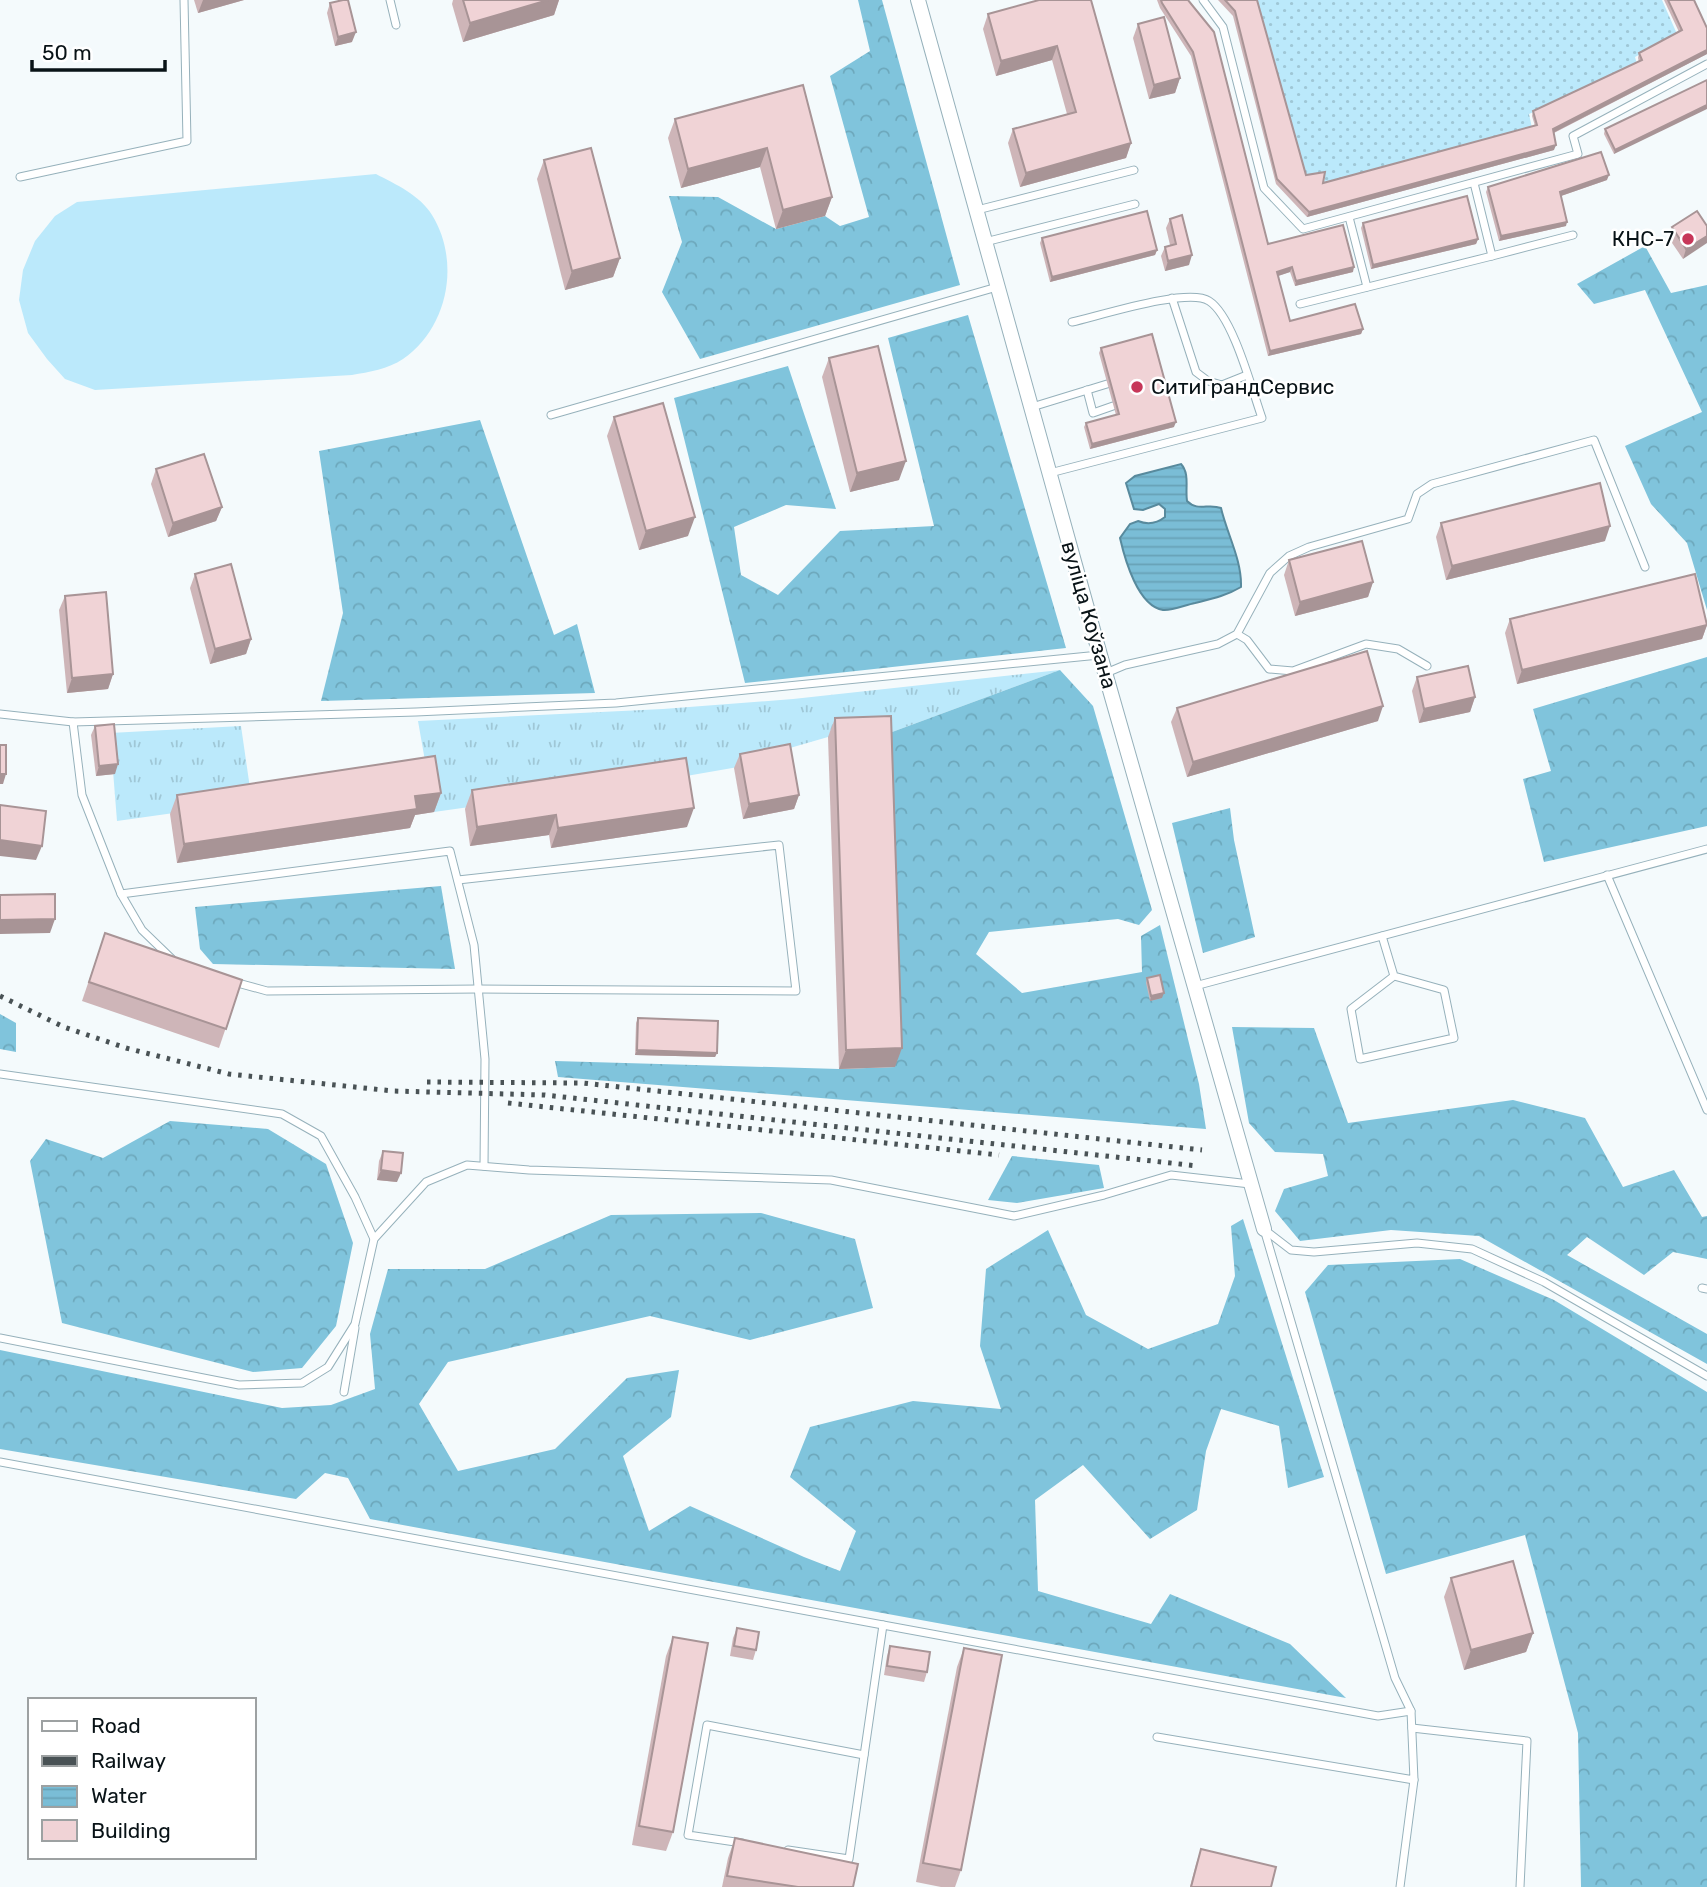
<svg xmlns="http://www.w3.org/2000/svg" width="1707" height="1887" font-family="Rubik,sans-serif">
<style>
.grass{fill:url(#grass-tufts)}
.forest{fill:url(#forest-crowns)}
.garden{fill:url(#garden-dots)}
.pitch{fill:#bbe9fb}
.water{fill:url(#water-rules);stroke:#588a9d;stroke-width:2}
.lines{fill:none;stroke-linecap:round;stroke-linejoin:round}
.service-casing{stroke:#96b1bb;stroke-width:9}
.minor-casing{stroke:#96b1bb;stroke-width:16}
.service{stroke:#fff;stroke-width:7}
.minor{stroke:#fff;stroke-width:14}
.rail{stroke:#495255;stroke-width:5;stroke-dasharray:3.5 7;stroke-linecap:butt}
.wall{fill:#ceb5b8}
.shaded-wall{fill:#a89496}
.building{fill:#f0d3d6;stroke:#a89496;stroke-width:2}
.poi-dot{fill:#c73759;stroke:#fff;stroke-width:2.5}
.labels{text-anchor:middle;stroke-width:5;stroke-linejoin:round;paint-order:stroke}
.poi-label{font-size:21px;fill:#091317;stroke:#fff;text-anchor:end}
.street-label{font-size:21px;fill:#091317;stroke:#fff}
</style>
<defs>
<pattern id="grass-tufts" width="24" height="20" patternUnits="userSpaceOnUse" patternTransform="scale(1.75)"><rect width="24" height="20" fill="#bbe9fb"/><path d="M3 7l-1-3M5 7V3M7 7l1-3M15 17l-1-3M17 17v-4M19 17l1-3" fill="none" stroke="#9fc7d6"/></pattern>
<pattern id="forest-crowns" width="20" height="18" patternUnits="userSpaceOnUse" patternTransform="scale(1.75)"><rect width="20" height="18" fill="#80c4dc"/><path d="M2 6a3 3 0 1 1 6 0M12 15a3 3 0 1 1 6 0" fill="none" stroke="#6da8bc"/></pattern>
<pattern id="garden-dots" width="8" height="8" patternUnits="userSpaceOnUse" patternTransform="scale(1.75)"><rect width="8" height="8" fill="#bbe9fb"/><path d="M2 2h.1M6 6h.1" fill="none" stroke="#9fc7d6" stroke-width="1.8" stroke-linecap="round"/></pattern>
<pattern id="water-rules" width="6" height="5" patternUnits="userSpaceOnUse" patternTransform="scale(1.75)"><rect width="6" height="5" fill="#7abdd6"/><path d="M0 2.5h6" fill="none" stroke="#68a2b7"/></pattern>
</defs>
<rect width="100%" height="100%" fill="#f4fafc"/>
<!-- grass -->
<g class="grass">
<path d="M1060 670 884 735 828 737 783 750 785 759 669 779 434 812 418 721 663 709 793 699Z"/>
<path d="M241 726 252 802 117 821 110 733Z"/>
</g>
<!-- forest -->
<g class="forest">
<path d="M858 0H882L960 285 700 359 662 292 682 242 669 196 718 197 776 229 825 216 840 226 869 217 830 76 870 51Z"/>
<path d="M1645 246 1671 293 1707 285V610L1687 543 1651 504 1625 446 1702 412 1645 290 1594 304 1577 284Z"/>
<path d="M968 315 1066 648 745 683 674 398 788 366 836 509 786 505 734 527 741 575 778 595 840 531 934 526 888 338Z"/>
<path d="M480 420 554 635 577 624 595 693 321 701 343 613 319 451Z"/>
<path d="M1707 657V826L1544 862 1523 779 1551 771 1533 709Z"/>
<path d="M1060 670 1093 706 1152 910 1139 925 1118 919 989 932 976 954 1022 993 1142 972 1141 936 1160 925 1199 1084 1206 1129 558 1077 555 1061 839 1069 895 1067 884 735Z"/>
<path d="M1230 808 1234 840 1255 937 1203 953 1172 823Z"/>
<path d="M441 886 455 969 213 964 200 949 195 907Z"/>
<path d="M0 1014 16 1023V1052L0 1049Z"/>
<path d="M1232 1027 1314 1028 1348 1123 1513 1100 1585 1118 1623 1187 1674 1170 1702 1217 1707 1216V1259L1673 1252 1644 1275 1587 1237 1567 1255 1707 1334V1364L1479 1236 1391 1230 1300 1241 1275 1211 1284 1189 1328 1176 1323 1154 1275 1152 1249 1123Z"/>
<path d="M170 1121 268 1129 326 1164 353 1243 336 1326 302 1368 253 1372 62 1323 30 1161 46 1139 103 1158Z"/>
<path d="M1012 1156 1099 1165 1104 1188 1017 1203 988 1200Z"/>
<path d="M761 1213 855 1239 873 1308 750 1340 650 1316 448 1362 419 1404 458 1471 555 1449 627 1378 679 1370 671 1417 623 1456 649 1531 690 1506 804 1557 840 1571 856 1531 790 1477 810 1427 913 1401 1001 1409 980 1346 986 1269 1048 1230 1086 1315 1148 1349 1218 1324 1235 1276 1231 1226 1243 1219 1324 1477 1288 1488 1279 1426 1221 1409 1206 1451 1197 1510 1150 1539 1083 1465 1035 1500 1038 1591 1151 1624 1170 1594 1290 1644 1346 1698 370 1519 348 1478 325 1473 296 1499 0 1449V1350L282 1408 331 1405 375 1389 370 1334 388 1269H485L611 1215Z"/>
<path d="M1460 1259 1554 1300 1707 1392V1887H1581L1578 1733 1525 1535 1386 1574 1305 1292 1328 1265Z"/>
</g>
<!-- garden -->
<path class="garden" d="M1257 0H1662L1677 34 1635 57 1637 64 1529 114 1532 128 1324 184 1325 173 1306 176Z"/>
<!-- pitch -->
<path class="pitch" d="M376 174C395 184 420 195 432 215 461 262 448 328 403 359 388 369 369 372 352 375L95 390 65 379 47 359 28 333 19 300 23 270 35 241 55 216 77 202Z"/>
<!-- water -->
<path class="water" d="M1181 464C1190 474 1185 488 1187 501 1198 512 1208 503 1221 508 1227 534 1242 560 1241 587 1226 596 1211 599 1195 603 1185 605 1172 611 1163 610 1138 606 1125 560 1120 538L1130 524 1138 521C1148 525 1156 524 1165 517V509L1159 504 1143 510 1134 509 1126 483 1135 476Z"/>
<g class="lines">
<defs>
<g id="service">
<path d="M390 0 396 25"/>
<path d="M1203 0 1223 27 1264 188 1303 229 1578 154 1573 136 1707 64"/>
<path d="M20 177 187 141 184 0"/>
<path d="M1474 183 1492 256 1573 235"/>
<path d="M977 210 1134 170"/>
<path d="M1349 217 1367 287"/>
<path d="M985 242 1135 204"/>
<path d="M1172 298 1196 372 1208 381 1222 385 1247 375"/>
<path d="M1300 304 1492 256"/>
<path d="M1087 390 1093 413 1113 406"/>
<path d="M1032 407 1107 384"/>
<path d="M551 415 997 287"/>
<path d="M1050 473 1262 418C1252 390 1233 316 1209 301 1188 287 1099 316 1072 322"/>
<path d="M1237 634 1247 640 1269 669 1293 671 1366 644 1398 649 1427 666"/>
<path d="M1106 673 1125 665 1218 644 1237 634 1270 573 1289 556 1309 547 1408 519 1417 494 1432 484 1594 440 1645 567"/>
<path d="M0 714 73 722 416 712 616 703 1099 655"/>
<path d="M73 722 82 795 121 894 450 851 474 945 485 1059 484 1166"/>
<path d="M1607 875 1707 1110"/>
<path d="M121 894 142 930 172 959"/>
<path d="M1382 936 1394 976 1351 1009 1360 1059 1454 1038 1444 990 1394 976"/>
<path d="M234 982 267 991 478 989 796 991 779 845 458 880"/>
<path d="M1195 986 1707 849"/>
<path d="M0 1074 282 1114 321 1136 355 1197 374 1239"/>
<path d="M1265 1230 1291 1250 1314 1252 1417 1243 1472 1249 1544 1282 1707 1376"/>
<path d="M1702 1288 1707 1289"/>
<path d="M0 1338 239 1385 302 1383 328 1367 355 1324 374 1239 426 1182 467 1165 529 1170 831 1180 1014 1216 1104 1195 1171 1175 1250 1184"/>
<path d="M344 1392 355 1328"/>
<path d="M0 1462 883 1625"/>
<path d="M1412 1728 1527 1741 1520 1887"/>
<path d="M1157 1737 1414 1780 1411 1711"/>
<path d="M742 1843 688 1835 707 1725 864 1755"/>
<path d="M788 1850 849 1859 883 1625 1378 1716 1411 1711 1395 1678 1264 1229"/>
<path d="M1400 1887 1414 1780"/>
</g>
<path id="minor" d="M918 0 1100 655 1264 1229"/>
</defs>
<!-- service casing -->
<use href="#service" class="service-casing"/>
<!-- minor casing -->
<use href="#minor" class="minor-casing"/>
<!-- service -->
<use href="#service" class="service"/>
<!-- minor -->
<use href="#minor" class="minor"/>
<!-- rail -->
<g class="rail">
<path d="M0 996 64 1027 126 1048 229 1074 393 1091 545 1095 1198 1166"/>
<path d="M427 1082 583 1083 1202 1150"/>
<path d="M508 1103 999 1155"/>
</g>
</g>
<!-- wall -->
<g class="wall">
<path d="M194 0H244L198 13Z"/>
<path d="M453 0H559L554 15 463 42 452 4Z"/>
<path d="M1039 0 1131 143 1126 158 1020 187 1008 143 1013 129 1067 114 1052 60 996 76 983 29 988 14Z"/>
<path d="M1157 0H1188L1268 244 1353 272 1295 286 1290 272 1278 276 1290 321 1363 329 1361 334 1268 356 1191 56 1160 8Z"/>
<path d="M1218 0H1257L1306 175 1323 183 1535 126 1532 116 1533 111 1639 62 1638 58 1639 53 1679 32 1664 0H1694L1707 28V54L1554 133V150L1307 217 1276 184 1233 16Z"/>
<path d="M330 3 352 42 335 46 327 13Z"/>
<path d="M1138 24 1180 78 1175 93 1149 99 1133 38Z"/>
<path d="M1707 80 1614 154 1604 134 1605 129Z"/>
<path d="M803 85 832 197 825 216 776 229 760 167 681 188 668 138 675 119Z"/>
<path d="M544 160 620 258 613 277 565 290 537 179Z"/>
<path d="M1607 180 1561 196 1566 226 1499 241 1486 192 1488 187Z"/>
<path d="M1170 219 1189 265 1165 271 1161 256 1165 247 1170 245 1166 228Z"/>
<path d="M1363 223 1478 239 1476 244 1371 269 1361 228Z"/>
<path d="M1707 226 1683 259 1668 237 1672 227Z"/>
<path d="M1042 238 1157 250 1155 255 1050 282 1040 243Z"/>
<path d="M1101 348 1174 427 1090 449 1084 427 1086 423 1116 415 1099 353Z"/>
<path d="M829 358 899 480 850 492 822 377Z"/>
<path d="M614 417 688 536 639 550 607 436Z"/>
<path d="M156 469 222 507 216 521 168 537 151 484Z"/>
<path d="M1441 523 1605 541 1446 580 1436 537Z"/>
<path d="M1289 560 1373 582 1368 597 1295 616 1284 575Z"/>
<path d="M195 574 251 639 246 654 210 664 190 588Z"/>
<path d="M65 596 113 674 108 689 67 693 59 610Z"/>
<path d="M1510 619 1707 625 1702 639 1517 684 1505 633Z"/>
<path d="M1417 677 1475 697 1470 712 1419 723 1412 691Z"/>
<path d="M1177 708 1378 721 1187 777 1171 722Z"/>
<path d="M835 718 895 1067 839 1069 828 737Z"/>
<path d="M95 726 115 774 96 776 91 735Z"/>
<path d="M740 754 799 795 794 809 743 819 734 768Z"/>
<path d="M472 790 687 827 551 848 549 835 470 846 465 809Z"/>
<path d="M441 793 434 812 415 815 410 828 177 863 170 814 177 795Z"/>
<path d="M105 933 242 980 219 1048 82 1001Z"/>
<path d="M1147 978 1162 998 1150 1001 1146 983Z"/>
<path d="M638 1018 717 1053 715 1057 635 1055 636 1023Z"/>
<path d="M383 1151 397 1182 377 1180 379 1161Z"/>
<path d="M1451 1578 1533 1633 1526 1652 1464 1670 1444 1597Z"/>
<path d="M737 1628 756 1650 753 1660 730 1656 733 1638Z"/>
<path d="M673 1637V1832L666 1851 632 1845 666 1656Z"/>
<path d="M890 1646 927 1672 924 1682 884 1675 887 1656Z"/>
<path d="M964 1648 961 1870 955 1887H941L916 1882 957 1667Z"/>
<path d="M735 1838 853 1887H722L728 1858Z"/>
<path d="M1201 1849 1271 1887H1190L1196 1864Z"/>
</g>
<!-- shaded-wall -->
<g class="shaded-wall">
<path d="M203 0H244L198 13Z"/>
<path d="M548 0H559L554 15 463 42 470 23Z"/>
<path d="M356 32 352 42 335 46 338 37Z"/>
<path d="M1057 46 1052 60 996 76 1001 61Z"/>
<path d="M1707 50V54L1551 134 1553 129Z"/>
<path d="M1180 78 1175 93 1149 99 1154 85Z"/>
<path d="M1707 105V109L1614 154 1615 150Z"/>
<path d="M1131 143 1126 158 1020 187 1026 173Z"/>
<path d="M1556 145 1554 150 1307 217 1309 212Z"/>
<path d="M767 148 760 167 681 188 688 169Z"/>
<path d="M1609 175 1607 180 1558 197 1560 192Z"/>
<path d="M832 197 825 216 776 229 783 210Z"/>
<path d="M1567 222 1566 226 1499 241 1501 236Z"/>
<path d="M1707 236V243L1683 259 1686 249Z"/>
<path d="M1478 239 1476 244 1371 269 1373 265Z"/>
<path d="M1157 250 1155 255 1050 282 1052 277Z"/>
<path d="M1192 255 1189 265 1165 271 1168 261Z"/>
<path d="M620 258 613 277 565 290 572 271Z"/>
<path d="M1292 267 1290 272 1275 277 1277 272Z"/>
<path d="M1354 267 1353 272 1295 286 1296 281Z"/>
<path d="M1363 329 1361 334 1268 356 1270 351Z"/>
<path d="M1176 422 1174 427 1090 449 1092 444Z"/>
<path d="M906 461 899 480 850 492 857 473Z"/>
<path d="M222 507 216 521 168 537 173 523Z"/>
<path d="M695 517 688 536 639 550 646 531Z"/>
<path d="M1610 526 1605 541 1446 580 1452 566Z"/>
<path d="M1373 582 1368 597 1295 616 1300 602Z"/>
<path d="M1707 625 1702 639 1517 684 1522 670Z"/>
<path d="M251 639 246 654 210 664 215 649Z"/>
<path d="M113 674 108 689 67 693 72 678Z"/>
<path d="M1475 697 1470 712 1419 723 1424 709Z"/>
<path d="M1383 706 1378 721 1187 777 1193 762Z"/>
<path d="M118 764 115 774 96 776 99 766Z"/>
<path d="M0 774H6L3 784H0Z"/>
<path d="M441 793 434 812 415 815 410 828 177 863 184 844 415 796Z"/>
<path d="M799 795 794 809 743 819 749 804Z"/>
<path d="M694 808 687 827 551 848 558 828Z"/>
<path d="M556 815 549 835 470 846 477 827Z"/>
<path d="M0 840 42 846 36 860 0 856Z"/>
<path d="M55 919 50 933 0 934V920Z"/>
<path d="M1164 993 1162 998 1150 1001 1151 996Z"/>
<path d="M902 1048 895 1067 839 1069 846 1050Z"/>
<path d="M637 1050 717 1053 715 1057 635 1055Z"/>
<path d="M381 1170 401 1173 397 1182 377 1180Z"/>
<path d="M1533 1633 1526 1652 1464 1670 1471 1650Z"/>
</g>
<!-- building -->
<g class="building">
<path d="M343 0H348L356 32 338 37 330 3Z"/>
<path d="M463 0H548L470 23Z"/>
<path d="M1039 0H1091L1131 143 1026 173 1013 129 1076 112 1057 46 1001 61 988 14Z"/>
<path d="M1161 0H1188L1214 32 1268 244 1343 225 1354 267 1296 281 1292 267 1277 272 1290 321 1355 304 1363 329 1270 351 1193 52 1162 3Z"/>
<path d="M1225 0H1257L1306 175 1325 172 1323 183 1537 125 1533 111 1642 60 1639 53 1682 30 1668 0H1694L1707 28V50L1553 129 1556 145 1309 212 1277 179 1235 11Z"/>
<path d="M1164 17 1180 78 1154 85 1138 24Z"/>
<path d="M1707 80V105L1615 150 1605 129Z"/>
<path d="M803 85 832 197 783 210 767 148 688 169 675 119Z"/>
<path d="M591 148 620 258 572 271 544 160Z"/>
<path d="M1601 152 1609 175 1560 192 1567 222 1501 236 1488 187Z"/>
<path d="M1467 196 1478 239 1373 265 1363 223Z"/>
<path d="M1147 211 1157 250 1052 277 1042 238Z"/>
<path d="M1697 211 1707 226V236L1686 249 1672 227Z"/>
<path d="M1182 215 1192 255 1168 261 1165 247 1176 244 1170 219Z"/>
<path d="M1152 334 1176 422 1092 444 1086 423 1119 414 1101 348Z"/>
<path d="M878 346 906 461 857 473 829 358Z"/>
<path d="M663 403 695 517 646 531 614 417Z"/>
<path d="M204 454 222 507 173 523 156 469Z"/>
<path d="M1600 483 1610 526 1452 566 1441 523Z"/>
<path d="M1362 541 1373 582 1300 602 1289 560Z"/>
<path d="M231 564 251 639 215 649 195 574Z"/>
<path d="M1695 574 1707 625 1522 670 1510 619Z"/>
<path d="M106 592 113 674 72 678 65 596Z"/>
<path d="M1367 651 1383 706 1193 762 1177 708Z"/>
<path d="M1468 666 1475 697 1424 709 1417 677Z"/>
<path d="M891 716 902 1048 846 1050 835 718Z"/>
<path d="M114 724 118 764 99 766 95 726Z"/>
<path d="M790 744 799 795 749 804 740 754Z"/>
<rect x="0" y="745" width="6" height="29"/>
<path d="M435 756 441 793 415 796 417 809 184 844 177 795Z"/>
<path d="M686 758 694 808 558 828 556 815 477 827 472 790Z"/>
<path d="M0 805 46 811 42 846 0 840Z"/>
<path d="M55 894V919L0 920V895Z"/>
<path d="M105 933 242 980 226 1029 89 982Z"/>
<path d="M1160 975 1164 993 1151 996 1147 978Z"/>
<path d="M638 1018 718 1021 717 1053 637 1050Z"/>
<path d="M383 1151 403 1153 401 1173 381 1170Z"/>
<path d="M1513 1561 1533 1633 1471 1650 1451 1578Z"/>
<path d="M737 1628 759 1632 756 1650 734 1646Z"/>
<path d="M673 1637 708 1643 673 1832 639 1826Z"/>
<path d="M890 1646 930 1652 927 1672 887 1666Z"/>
<path d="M964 1648 1002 1655 961 1870 923 1863Z"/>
<path d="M735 1838 858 1864 853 1887H798L727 1876Z"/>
<path d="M1201 1849 1276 1867 1271 1887H1191Z"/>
</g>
<!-- markers -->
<g class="poi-dot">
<circle cx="1688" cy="239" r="7"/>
<circle cx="1137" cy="387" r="7"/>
</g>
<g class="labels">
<!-- poi labels -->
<g class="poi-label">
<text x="1674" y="246">КНС-7</text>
<text x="1151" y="394" text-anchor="start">СитиГрандСервис</text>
</g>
<!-- street labels -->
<g class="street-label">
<text transform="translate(1089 615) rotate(74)" y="7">вуліца Коўзана</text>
</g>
</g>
<!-- legend -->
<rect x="28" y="1698" width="228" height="161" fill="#ffffff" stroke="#9da1a2" stroke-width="2"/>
<rect x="42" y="1721" width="35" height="10" fill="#ffffff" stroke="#9da1a2" stroke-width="2"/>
<text x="91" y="1733" font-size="21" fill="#091317">Road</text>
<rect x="42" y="1756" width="35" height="10" fill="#495255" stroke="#9da1a2" stroke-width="2"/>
<text x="91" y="1768" font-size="21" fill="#091317">Railway</text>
<rect x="42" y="1786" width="35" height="21" fill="url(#water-rules)" stroke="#9da1a2" stroke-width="2"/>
<text x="91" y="1803" font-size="21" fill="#091317">Water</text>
<rect x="42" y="1820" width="35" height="21" fill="#f0d3d6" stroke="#9da1a2" stroke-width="2"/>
<text x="91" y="1838" font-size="21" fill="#091317">Building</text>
<!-- scale -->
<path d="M32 60v10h133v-10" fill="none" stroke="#091317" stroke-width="3.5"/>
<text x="42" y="60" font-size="21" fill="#091317" stroke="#ffffff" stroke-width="5" paint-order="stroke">50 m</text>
</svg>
